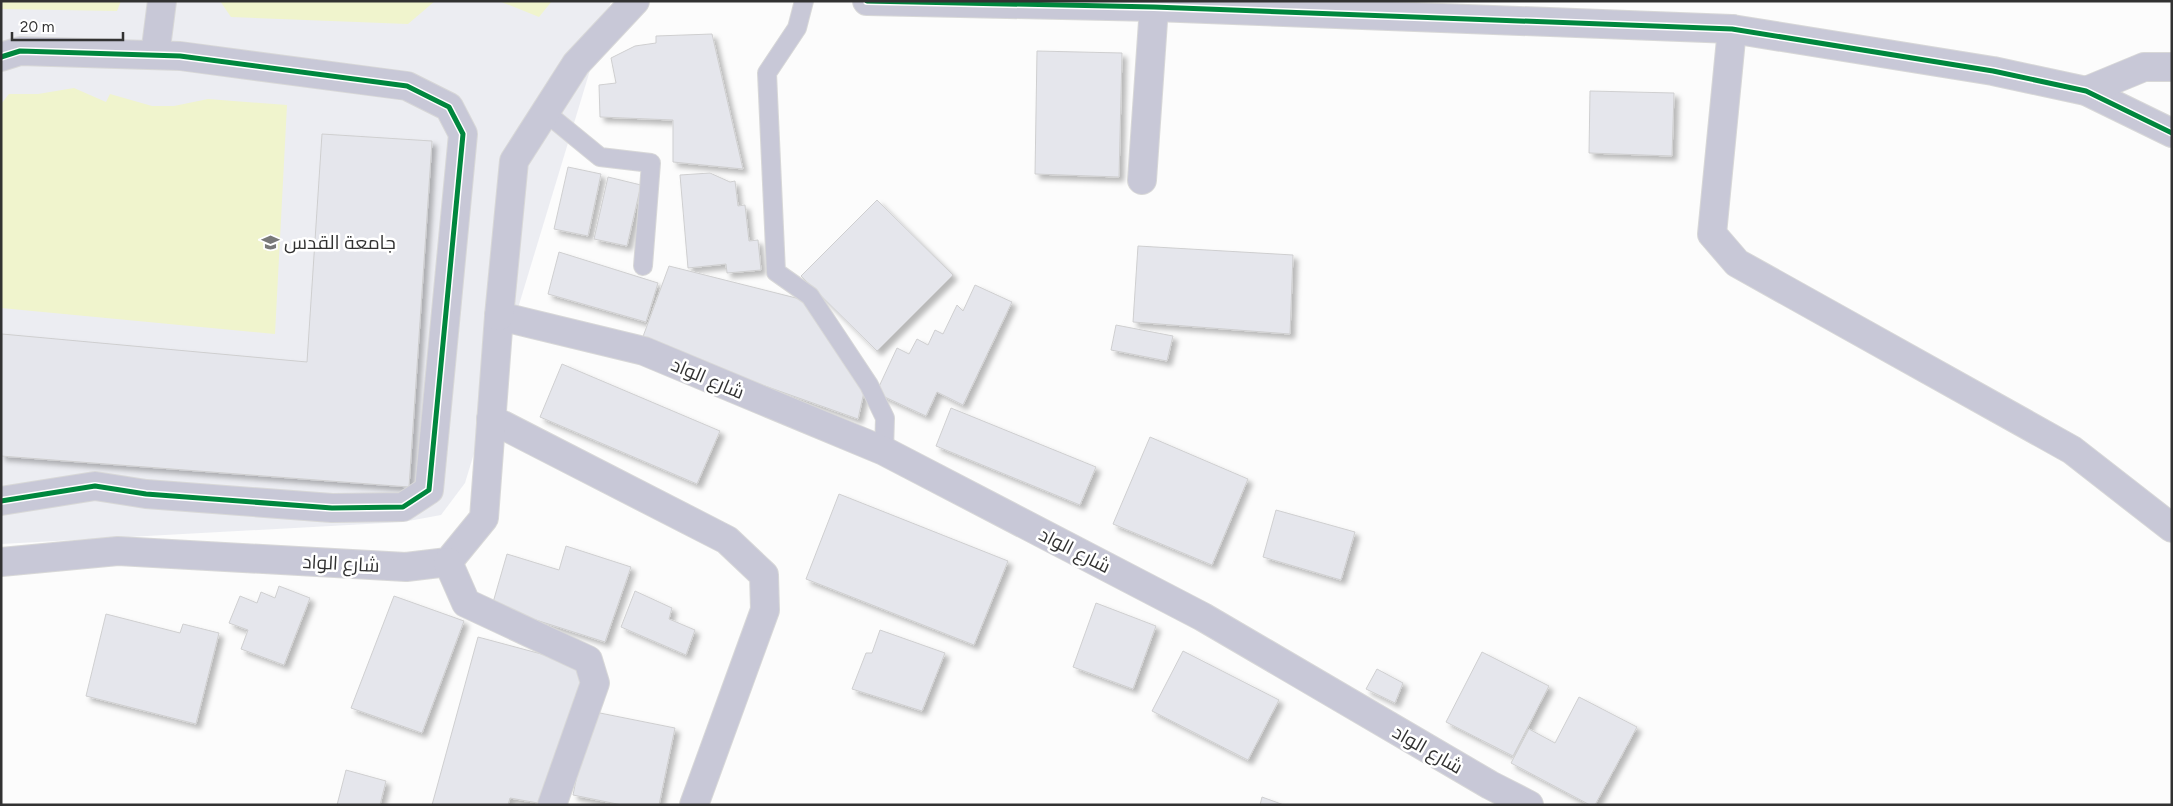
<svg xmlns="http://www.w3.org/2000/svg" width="2173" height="806" font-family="Figtree,Cairo,sans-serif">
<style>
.built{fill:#ecedf2}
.green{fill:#f0f4cd}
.building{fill:#e5e6ec;stroke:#cfcfd0;filter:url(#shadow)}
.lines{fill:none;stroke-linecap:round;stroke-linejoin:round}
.service-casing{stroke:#d8d8d8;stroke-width:20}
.minor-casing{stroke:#d8d8d8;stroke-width:30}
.tertiary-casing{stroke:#d8d8d8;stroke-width:30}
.service{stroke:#c8c8d7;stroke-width:18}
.minor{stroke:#c8c8d7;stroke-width:28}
.tertiary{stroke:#c8c8d7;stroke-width:28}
.cycleway-casing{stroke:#fff;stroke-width:8}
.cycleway{stroke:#00873e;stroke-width:5}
.labels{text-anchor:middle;stroke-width:5;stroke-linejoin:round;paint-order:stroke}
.poi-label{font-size:19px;fill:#323232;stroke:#fff;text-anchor:start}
.street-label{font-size:19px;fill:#323232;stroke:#fff}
</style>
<defs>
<filter id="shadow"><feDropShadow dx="4.5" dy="4.5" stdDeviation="2.5" flood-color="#0004"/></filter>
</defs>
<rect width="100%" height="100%" fill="#fcfcfc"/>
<!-- built -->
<path class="built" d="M1 1H611L465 483 441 515 403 522 1 544Z"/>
<!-- green -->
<g class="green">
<path d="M1 1H121L117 11 1 9Z"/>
<path d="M220 1H435L408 24 231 17Z"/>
<path d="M499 1H552L539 17Z"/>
<path d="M74 88 106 102 110 94 152 106H174L208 99 287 105 275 334 1 308V104L9 94H38Z"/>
</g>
<!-- building -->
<g class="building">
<path d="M712 34 743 169 673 162V120L600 117 599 85 616 83 611 58 635 46 656 43V36Z"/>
<path d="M1037 51 1122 53 1119 177 1035 174Z"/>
<path d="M1590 91 1674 93 1672 156 1589 153Z"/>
<path d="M322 134 432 141 409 487 1 456 2 334 307 362Z"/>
<path d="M568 167 601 174 588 236 554 229Z"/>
<path d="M710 173 730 182 735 181 738 206 745 205 749 241 758 240 761 270 727 273 726 264 688 268 680 175Z"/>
<path d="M608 177 641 185 627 246 594 239Z"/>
<path d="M877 200 953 275 877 351 801 276Z"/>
<path d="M1138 246 1293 255 1290 334 1133 322Z"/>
<path d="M559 252 658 283 646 322 548 294Z"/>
<path d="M669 266 804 300 864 392 858 419 641 342Z"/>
<path d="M975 285 1012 302 963 405 937 392 926 416 876 393 897 348 909 354 917 339 928 345 935 330 943 334 957 305 963 311Z"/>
<path d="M1116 325 1173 336 1167 361 1111 350Z"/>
<path d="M562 364 720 431 697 484 540 417Z"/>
<path d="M951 408 1096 467 1080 505 936 446Z"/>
<path d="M1150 437 1248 479 1212 565 1113 524Z"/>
<path d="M839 494 1008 561 974 645 806 579Z"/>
<path d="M1276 510 1355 532 1341 580 1263 557Z"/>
<path d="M566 546 631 567 605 642 492 606 507 554 559 570Z"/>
<path d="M279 586 310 598 284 665 241 649 248 630 229 623 240 596 257 603 261 592 275 598Z"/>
<path d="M635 591 672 608 669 619 695 630 686 655 621 627Z"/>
<path d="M394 596 464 621 422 733 351 708Z"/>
<path d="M1096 603 1156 626 1133 689 1073 667Z"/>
<path d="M106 614 180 633 183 624 219 633 196 724 86 696Z"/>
<path d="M880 630 945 653 922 711 852 689 866 653H872Z"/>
<path d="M478 637 586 666 549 805 510 798 508 805H432Z"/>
<path d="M1183 651 1279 700 1248 760 1152 711Z"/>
<path d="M1482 652 1549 686 1513 756 1446 722Z"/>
<path d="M1377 669 1403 683 1395 703 1366 689Z"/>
<path d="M1579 697 1637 727 1595 805H1590L1511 763 1529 729 1555 743Z"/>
<path d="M590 711 675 728 659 805H622L573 795Z"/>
<path d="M346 770 386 781 380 805H337Z"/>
<path d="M1262 797 1284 805H1260Z"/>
</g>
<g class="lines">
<defs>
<g id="service">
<path d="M804 1 797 28 767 73 776 272 810 296 869 385 885 418 884 451"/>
<path d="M545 112 600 157 651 163 643 266"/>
</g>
<g id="minor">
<path d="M867 1 1154 7 1732 29 1993 71 2086 91 2172 133"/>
<path d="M1732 29 1712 234 1737 263 2072 450 2172 528"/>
<path d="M155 55 162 1"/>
<path d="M1 57 20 51 180 56 407 86 449 107 463 134 429 490 403 507 332 508 146 494 95 486 1 501"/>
<path d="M2086 91 2144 67H2172"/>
<path d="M1142 180 1154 7"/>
<path d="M491 419 727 540 764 575 765 610 694 805"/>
<path d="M1 562 118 551 406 567 448 562 484 518 499 316 644 351 884 451 1203 617 1490 785 1529 805"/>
<path d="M448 562 466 603 588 660 595 683 552 805"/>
</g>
<path id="tertiary" d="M499 316 514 161 576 64 635 1"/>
</defs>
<!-- service casing -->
<use href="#service" class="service-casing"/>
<!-- minor casing -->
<use href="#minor" class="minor-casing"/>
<!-- tertiary casing -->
<use href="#tertiary" class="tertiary-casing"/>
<!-- service -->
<use href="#service" class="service"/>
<!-- minor -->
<use href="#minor" class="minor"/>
<!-- tertiary -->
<use href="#tertiary" class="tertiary"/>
<defs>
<g id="cycleway">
<path d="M867 1 1154 7 1732 29 1993 71 2086 91 2172 133"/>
<path d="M1 57 20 51 180 56 407 86 449 107 463 134 429 490 403 507 332 508 146 494 95 486 1 501"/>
</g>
</defs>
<!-- cycleway casing -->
<use href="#cycleway" class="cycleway-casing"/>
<!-- cycleway -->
<use href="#cycleway" class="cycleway"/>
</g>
<!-- icons -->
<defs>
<symbol id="university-bare" viewBox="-9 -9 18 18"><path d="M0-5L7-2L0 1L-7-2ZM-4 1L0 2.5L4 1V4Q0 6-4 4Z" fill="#797979" stroke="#fff" stroke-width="2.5" paint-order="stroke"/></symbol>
</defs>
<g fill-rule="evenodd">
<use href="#university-bare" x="258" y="230" width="25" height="25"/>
</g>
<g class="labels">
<!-- poi labels -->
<g class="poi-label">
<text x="284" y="249">جامعة القدس</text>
</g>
<!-- street labels -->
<g class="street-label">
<text transform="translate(708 378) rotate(23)" y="7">شارع الواد</text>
<text transform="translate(1075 550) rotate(27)" y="7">شارع الواد</text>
<text transform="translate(341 563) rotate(3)" y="7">شارع الواد</text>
<text transform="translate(1428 749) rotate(30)" y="7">شارع الواد</text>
</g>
</g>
<!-- border -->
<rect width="2173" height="806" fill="none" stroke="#323232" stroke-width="5"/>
<!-- scale -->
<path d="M12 32v8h111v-8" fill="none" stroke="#323232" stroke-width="2.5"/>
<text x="20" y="32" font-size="15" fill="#323232" stroke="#ffffff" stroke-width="4" paint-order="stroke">20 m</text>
</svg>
